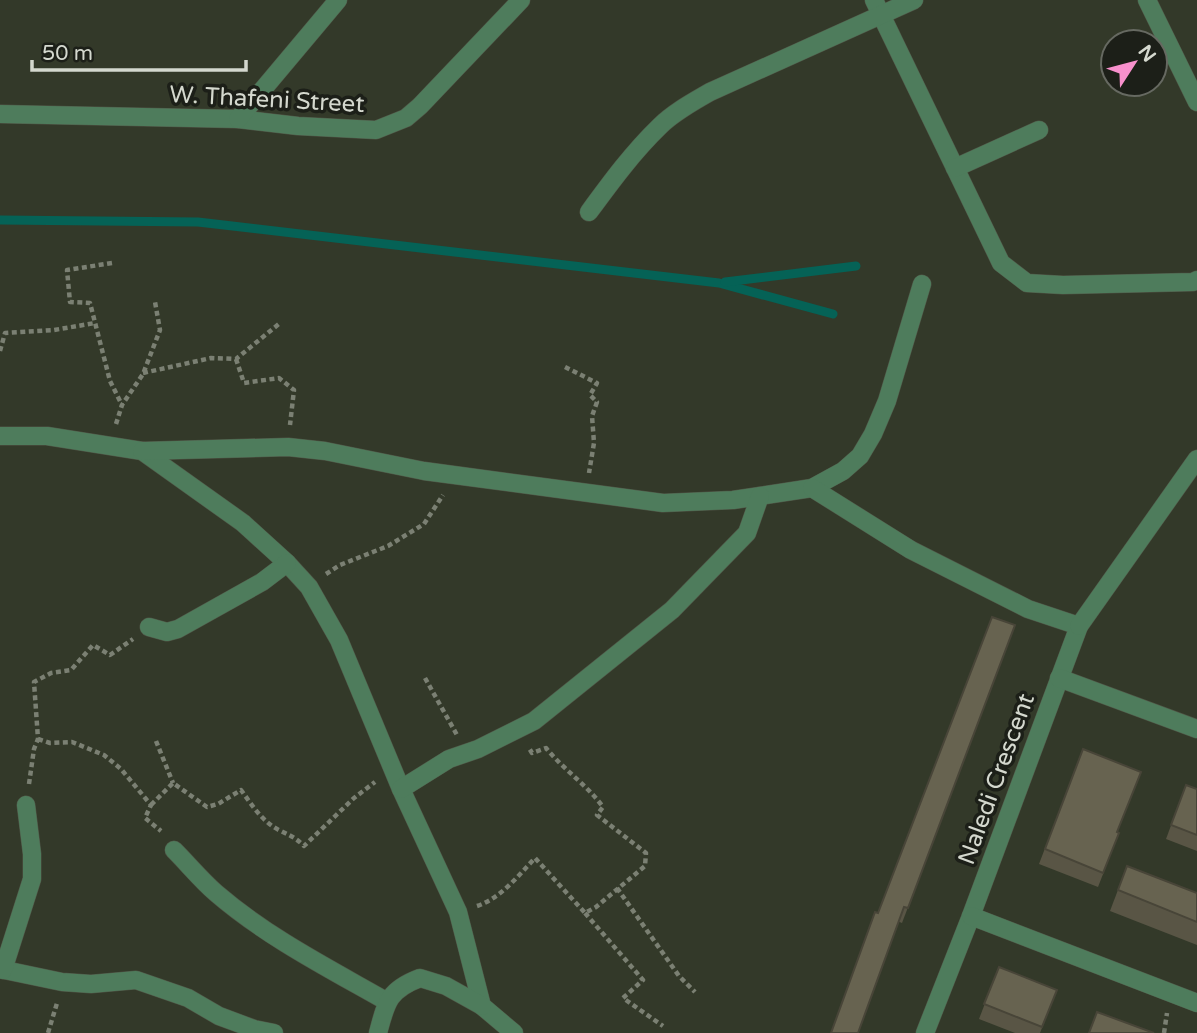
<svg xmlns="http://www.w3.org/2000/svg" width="1197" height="1033" font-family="'Varela Round',sans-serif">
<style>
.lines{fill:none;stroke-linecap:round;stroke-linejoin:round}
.stream{stroke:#056256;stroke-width:9}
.minor-casing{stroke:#505647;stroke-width:19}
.path{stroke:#7b8073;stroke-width:4.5;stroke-dasharray:5 3.5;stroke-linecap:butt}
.minor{stroke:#4e7c5c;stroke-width:18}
.wall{fill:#595545}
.building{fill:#676350;stroke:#484538;stroke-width:2}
.labels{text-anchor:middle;stroke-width:7;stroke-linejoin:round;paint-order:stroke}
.street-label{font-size:24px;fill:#d4d8ce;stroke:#1c1f18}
</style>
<rect width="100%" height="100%" fill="#333929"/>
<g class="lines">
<!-- stream -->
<g class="stream">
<path d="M0 220 198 222 719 283 833 314"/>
<path d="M725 282 856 266"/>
</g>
<defs>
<g id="minor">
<path d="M874 0 1001 263 1027 283 1063 285 1193 282 1197 280"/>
<path d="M1147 0 1197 102"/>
<path d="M0 114 238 119 298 126 376 130 406 118 420 106 521 0"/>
<path d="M238 119 338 0"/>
<path d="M955 168 1039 130"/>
<path d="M589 212C611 182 633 152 660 126 674 112 693 102 710 92L914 0"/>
<path d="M0 436H47L142 451 243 523 287 563 309 587 339 640 401 789 458 912 482 1006 514 1033"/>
<path d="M142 451 288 447 325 451 424 471 663 503 733 500 812 488 843 471 860 456 873 434 887 401 922 284"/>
<path d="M812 488 911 550 1028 609 1079 626 971 916 925 1033"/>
<path d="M1079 626 1197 459"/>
<path d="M149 627 167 632 178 629 262 582 287 563"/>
<path d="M1059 678 1197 729"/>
<path d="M401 789 449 759 478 749 534 721 672 610 747 533 760 496"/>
<path d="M174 850C188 864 201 880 216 893 267 937 328 968 386 1001"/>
<path d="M971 916 1197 1003"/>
<path d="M0 969 62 982 91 984 136 980 188 998 219 1016 254 1029 274 1033"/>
<path d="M3 970 32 879V854L26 805"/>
<path d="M378 1033C386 1003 388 990 420 978L446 986 482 1006"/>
</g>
</defs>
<!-- minor casing -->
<use href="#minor" class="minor-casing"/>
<!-- path -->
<g class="path">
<path d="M112 263 67 270 70 302 90 303 110 381 122 405"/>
<path d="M0 351 5 333 54 330 95 323"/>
<path d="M236 359 244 383 279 378 294 390 290 425"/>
<path d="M565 367 597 383 590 395 597 402 592 416 594 443 589 473"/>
<path d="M143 373 211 358 236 359 280 323"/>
<path d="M116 424 122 405 143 374 160 330 155 302"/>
<path d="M326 574 340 565 388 546 424 524 443 495"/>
<path d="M425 678 457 735"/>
<path d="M38 739 50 743 72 742 104 755 121 769 151 805 145 818 161 831"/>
<path d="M156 741 173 783"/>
<path d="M29 784 34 749 38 739 34 682 51 673 71 670 93 645 110 655 133 639"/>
<path d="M151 805 173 783 207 807 218 804 241 790C252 805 263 823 281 831 291 836 296 838 304 846L354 798 375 782"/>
<path d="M617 888 679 976 695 992"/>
<path d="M477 906C501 898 518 876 535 858L585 913 596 907 645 866 646 853 597 815 603 807C587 785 564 770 546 748L532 753 529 748"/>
<path d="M585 913 643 980 623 998 663 1026"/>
<path d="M48 1033 57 1003"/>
<path d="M1164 1033 1167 1013"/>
</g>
<!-- minor -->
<use href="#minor" class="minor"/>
</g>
<!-- wall -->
<g class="wall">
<path d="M1015 625 902 923 878 913Z"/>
<path d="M1083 749 1117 833H1119L1098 887 1039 864Z"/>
<path d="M1186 785 1197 789V851L1166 839Z"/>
<path d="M1127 866 1197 893V945L1110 911Z"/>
<path d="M999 967 1057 990 1040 1033H1015L979 1019Z"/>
</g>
<!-- building -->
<g class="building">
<path d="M992 617 1015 625 908 908 904 907 858 1033H831L875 912 878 913Z"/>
<path d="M1083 749 1141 772 1117 832 1119 833 1103 873 1045 849Z"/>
<path d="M1186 785 1197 789V835L1171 825Z"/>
<path d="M1127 866 1197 893V922L1118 890Z"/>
<path d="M999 967 1057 990 1042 1027 984 1004Z"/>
<path d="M1097 1012 1154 1033H1089Z"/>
</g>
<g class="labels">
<!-- street labels -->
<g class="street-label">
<text transform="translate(267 99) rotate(3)" y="8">W. Thafeni Street</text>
<text transform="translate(996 779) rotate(-70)" y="8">Naledi Crescent</text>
</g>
</g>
<!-- north arrow -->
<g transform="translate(1134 63) rotate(54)"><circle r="33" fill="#1c1f18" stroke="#666961" stroke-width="2"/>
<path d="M0-5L12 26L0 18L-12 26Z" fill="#f890cc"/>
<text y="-10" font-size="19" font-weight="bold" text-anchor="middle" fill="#d4d8ce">N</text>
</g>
<!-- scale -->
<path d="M32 60v10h214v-10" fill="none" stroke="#d4d8ce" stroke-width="3.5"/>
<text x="42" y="60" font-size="21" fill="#d4d8ce" stroke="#1c1f18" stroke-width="5" paint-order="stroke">50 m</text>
</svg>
